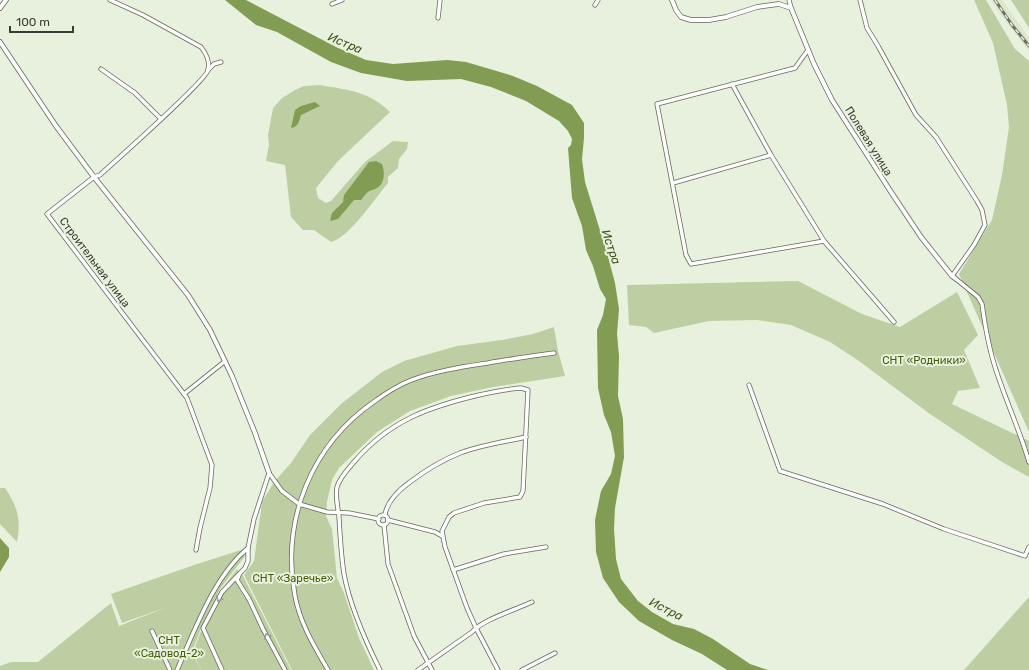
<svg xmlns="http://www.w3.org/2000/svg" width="1029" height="670" font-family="Rubik,sans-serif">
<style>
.built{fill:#dbe6cb}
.green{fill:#bdcfa2}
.water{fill:#829c53}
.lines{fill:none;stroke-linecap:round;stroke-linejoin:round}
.minor-casing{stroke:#626957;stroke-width:5}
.tertiary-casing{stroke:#626957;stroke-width:5.5}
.minor{stroke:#fff;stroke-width:3.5}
.tertiary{stroke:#fff;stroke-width:4}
.rail-casing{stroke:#6c7065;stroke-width:3}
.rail{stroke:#e8f1dd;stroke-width:1.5;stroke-dasharray:4.5;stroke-linecap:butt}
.oneway{stroke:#9c9e9a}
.labels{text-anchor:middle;stroke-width:4;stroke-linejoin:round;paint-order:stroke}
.street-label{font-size:11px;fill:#393c34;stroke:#e8f1dd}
.park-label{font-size:11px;fill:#465d09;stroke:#e8f1dd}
.water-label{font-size:12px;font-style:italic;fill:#42541e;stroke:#e8f1dd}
</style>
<rect width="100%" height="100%" fill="#e8f1dd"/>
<!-- built -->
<path class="built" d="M991 0H1002L1029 38V51L1000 14Z"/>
<!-- green -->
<g class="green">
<path d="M974 0H986L1015 49 1029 61V432L959 274 992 220 1002 175 1009 127 1007 105 993 43Z"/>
<path d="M1011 0H1029V28Z"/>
<path d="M320 85C348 90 369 91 390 112L338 161 316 188 318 198 326 203 331 201 365 162 393 141 408 142 407 149 399 159 398 168 388 177V183C375 198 349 238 331 242L314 230H303L291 217 285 165 266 161 269 145 268 135 273 108 282 98 295 90 304 86Z"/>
<path d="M798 281 862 314 900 327 957 292 978 335 964 350 980 388 958 391 952 404 1029 441V477L1002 462 930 414 859 361 830 342 791 325 757 320 709 321 654 333 646 327 629 325 627 285Z"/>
<path d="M554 327 558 351 565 376 493 387 451 396 410 411 377 432 339 468 332 480 327 502 326 516 332 529 337 578 344 593 359 638 374 670H292L244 575 254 561 262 502 274 482 291 463 310 435 341 404 382 372 404 361 457 346 502 340 533 334Z"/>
<path d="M0 488H5C18 507 21 520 17 542L0 524Z"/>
<path d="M241 550 245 556 220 589 202 626 192 652 201 670H0V666L11 662H38L111 603 119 626 167 607 122 623 111 594 197 564Z"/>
<path d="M237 569 243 576 291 670H201L193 652 203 626 221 590Z"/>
<path d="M1029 597V670H964Z"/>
</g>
<!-- water -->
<g class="water">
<path d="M225 0H246L336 47 366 60 393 64 447 60 466 62 513 76 537 86 572 105 584 123V138L582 159 585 182 607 253 615 283 619 309 617 334 619 356 618 396 623 419 624 457 615 508 614 529 616 559 621 579 638 601 652 612 673 624 694 629 713 639 750 664 768 670H727L702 654 672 640 639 621 619 602 603 578 596 552 595 520 601 491 611 474 615 456 611 432 604 415 598 388 597 330 603 315 606 299 600 289 593 266 586 250 582 226 572 198 568 148 571 145 572 139 568 131 559 121 526 101 491 87 461 79 407 81 361 73 331 62 277 32 256 25Z"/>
<path d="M315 102 320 106 301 115C299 122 298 127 291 128L295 110 301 106Z"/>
<path d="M376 161 382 164C385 171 385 184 377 188 374 190 370 190 368 192 365 194 363 198 361 200H354L338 219 330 221 332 213 343 202 344 195 369 162Z"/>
<path d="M0 538 9 548V557L0 572Z"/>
</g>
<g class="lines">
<defs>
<g id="minor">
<path d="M110 0 143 15 201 47C206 53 210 62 208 70 207 80 114 162 100 175L94 177 47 214 184 394"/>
<path d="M789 0 791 8"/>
<path d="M860 0 867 28 878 46 916 115 936 137 977 201 982 210 985 225 974 245 952 276"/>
<path d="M332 4 342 0"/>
<path d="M595 5 598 0"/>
<path d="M438 18 440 0"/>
<path d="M808 50 795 68 657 104 686 255 691 264 824 241"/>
<path d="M101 69 135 93 161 119"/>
<path d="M208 70 214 64 221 62"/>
<path d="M732 84 771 155 824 241 894 322"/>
<path d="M673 183 771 155"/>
<path d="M956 279 978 297 982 304C985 326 989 349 996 370 1006 401 1020 431 1029 462"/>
<path d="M749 385 780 471 883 504 944 529 1025 556 1029 547"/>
<path d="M269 473 282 491 299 504 327 512 349 513 379 519"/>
<path d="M385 515C387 501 399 490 410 482 426 470 442 460 460 453 481 445 504 442 526 437"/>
<circle cx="383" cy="520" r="5"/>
<path d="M388 520 435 532 442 536"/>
<path d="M384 525 388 564 414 636 432 670"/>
<path d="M196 550 200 528 210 488 212 465 187 398 184 394 224 362"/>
<path d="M453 570 504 554 546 547"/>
<path d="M239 575 237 580 249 599 263 629 285 670"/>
<path d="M152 631 170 670"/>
<path d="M177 670C195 630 214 576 248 548"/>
<path d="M222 670 203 628 222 592 245 568 248 561V548L254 519 269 473"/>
<path d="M328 670C314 646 300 623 295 596 281 520 311 445 375 401 386 393 397 386 409 381 434 371 462 367 488 363 510 359 532 356 554 353"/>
<path d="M380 670C365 640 350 607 344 574 341 555 340 536 339 517 338 507 335 497 337 487 340 477 348 469 354 462 389 421 428 407 479 395 493 392 507 389 521 388L528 390 523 491 520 497 484 503 454 513 449 517 442 531 445 547 467 608 476 628 498 670"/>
<path d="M418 670 472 632C482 620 517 609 532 602"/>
<path d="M522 670 555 653"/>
</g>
<g id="tertiary">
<path d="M672 0 676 10 681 17 691 20H709L726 17 757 7 779 4 791 8 814 64 832 100 891 192 921 237 952 276 956 279"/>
<path d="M0 8 6 0"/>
<path d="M0 42 56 126 94 177 188 295 210 330 232 376 255 433 269 473"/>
</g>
</defs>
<!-- minor casing -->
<use href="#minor" class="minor-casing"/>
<!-- tertiary casing -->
<use href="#tertiary" class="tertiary-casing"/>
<!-- minor -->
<use href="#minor" class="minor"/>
<!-- tertiary -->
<use href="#tertiary" class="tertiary"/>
<defs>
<path id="rail" d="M995 0 1012 25 1029 46"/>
</defs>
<!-- rail casing -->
<use href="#rail" class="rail-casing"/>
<!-- rail -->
<use href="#rail" class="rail"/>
</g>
<!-- one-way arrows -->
<defs><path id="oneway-chevron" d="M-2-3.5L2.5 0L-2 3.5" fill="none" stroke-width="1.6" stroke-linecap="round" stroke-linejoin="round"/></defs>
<g class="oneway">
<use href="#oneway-chevron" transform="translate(219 599) rotate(118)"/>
<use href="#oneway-chevron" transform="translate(267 636) rotate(-117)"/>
</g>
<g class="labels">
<!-- street labels -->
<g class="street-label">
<text transform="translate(869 141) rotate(58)" y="4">Полевая улица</text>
<text transform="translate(95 262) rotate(53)" y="4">Строительная улица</text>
</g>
<!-- park labels -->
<g class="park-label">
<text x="924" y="364">СНТ «Родники»</text>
<text x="293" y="582">СНТ «Заречье»</text>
<text x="169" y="644">СНТ<tspan x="169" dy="13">«Садовод-2»</tspan></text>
</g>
<!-- water labels -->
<g class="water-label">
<text transform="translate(345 43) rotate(23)" y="4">Истра</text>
<text transform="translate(611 247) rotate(71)" y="4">Истра</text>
<text transform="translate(666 609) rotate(27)" y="4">Истра</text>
</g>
</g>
<!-- scale -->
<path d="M10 26v6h63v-6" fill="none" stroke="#393c34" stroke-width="2"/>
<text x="16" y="26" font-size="12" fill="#393c34" stroke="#e8f1dd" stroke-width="3" paint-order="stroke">100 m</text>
</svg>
